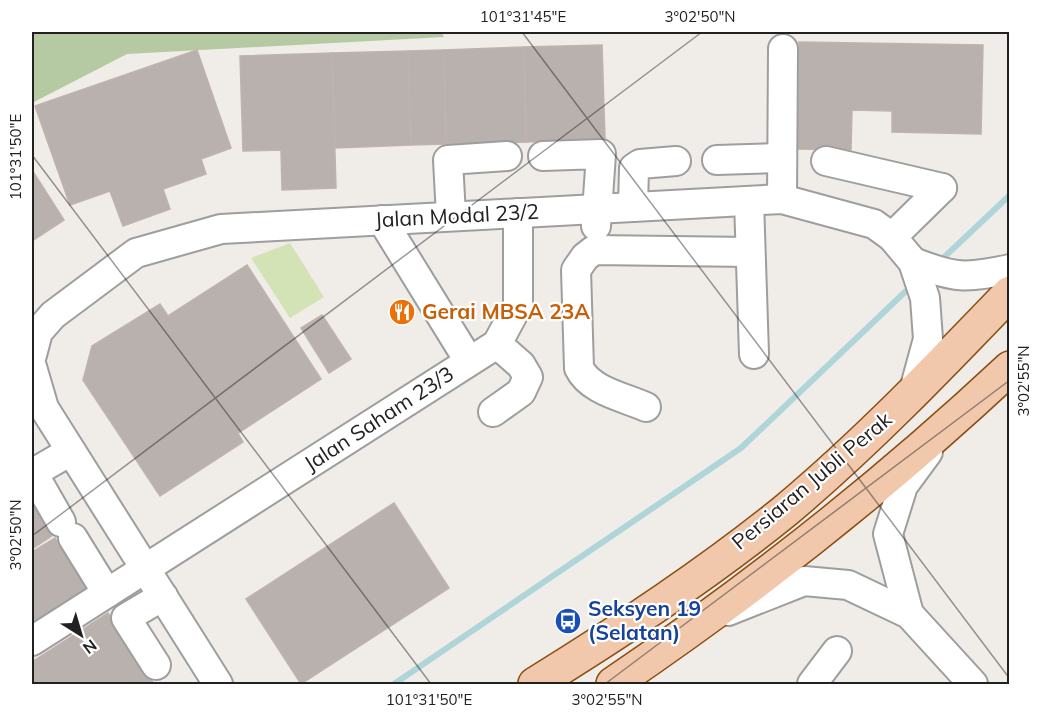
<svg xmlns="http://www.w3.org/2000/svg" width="1041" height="716" font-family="Mulish,sans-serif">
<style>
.grass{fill:#d4e3b5}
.forest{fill:#b5caa2}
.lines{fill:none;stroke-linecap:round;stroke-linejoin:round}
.stream{stroke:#afd5d8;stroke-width:6}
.building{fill:#b9b1ae;stroke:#c0b2ac;stroke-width:1.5}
.minor-casing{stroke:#9e9e9e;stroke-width:32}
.major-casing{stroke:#8b4f13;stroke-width:36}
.minor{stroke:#fff;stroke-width:28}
.major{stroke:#f1c8ac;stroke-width:33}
.ticks{fill:none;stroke:#212121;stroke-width:1.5;stroke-opacity:0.45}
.labels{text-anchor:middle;stroke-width:4.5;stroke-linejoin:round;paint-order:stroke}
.street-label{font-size:21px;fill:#212121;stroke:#fff}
.food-label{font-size:21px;font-weight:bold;fill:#c56008;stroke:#fff;text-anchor:start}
.transit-label{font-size:21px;font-weight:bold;fill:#164399;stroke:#fff;text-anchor:start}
.neatline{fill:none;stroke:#212121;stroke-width:2}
.ticks-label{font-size:15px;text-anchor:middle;fill:#212121}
</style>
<rect width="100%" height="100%" fill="#f0ece8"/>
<!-- grass -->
<path class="grass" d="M290 243 324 297 290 318 251 258Z"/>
<!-- forest -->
<path class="forest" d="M32 32H441L444 37 127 54 32 103Z"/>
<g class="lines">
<!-- stream -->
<g class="stream">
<path d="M938 263 1010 195"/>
<path d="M394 684 741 448 906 291"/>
</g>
</g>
<!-- building -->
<g class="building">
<path d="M799 42 983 45 981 134 892 132V111L852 110 851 150 797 149Z"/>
<path d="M602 45 605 139 526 142 524 47Z"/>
<path d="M524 47 526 142 446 144 444 50Z"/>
<path d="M197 50 231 148 201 159 206 174 163 189 170 209 123 226 110 191 70 205 35 106Z"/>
<path d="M444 50 446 144 411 145 408 51Z"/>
<path d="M408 51 411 145 335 148 332 53Z"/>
<path d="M332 53 336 188 282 190 281 150 243 151 240 56Z"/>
<path d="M32 170 64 220 32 241Z"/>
<path d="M247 265 321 379 238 433 243 442 160 496 83 380 92 346 160 304 168 316Z"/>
<path d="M322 315 351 359 329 373 301 328Z"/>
<path d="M32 502 53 535 32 549Z"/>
<path d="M394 503 449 588 301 684 246 599Z"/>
<path d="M55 538 93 599 32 638V552Z"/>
<path d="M108 613 154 684H32V662Z"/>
</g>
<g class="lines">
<defs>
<g id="minor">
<path d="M543 156 601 154 596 226"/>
<path d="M717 160 782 158"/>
<path d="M826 161 942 188"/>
<path d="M782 199 783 49"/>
<path d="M749 201 754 354"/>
<path d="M633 207 634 168 640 164 676 161"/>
<path d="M451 216 448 160 507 156"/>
<path d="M382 220 469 361"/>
<path d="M892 237 942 188"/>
<path d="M913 262C954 278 966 279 1010 269"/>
<path d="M32 355 38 332 53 315 136 253 221 229 782 199 874 224 892 237 913 262 925 298 928 339 913 394"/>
<path d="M32 367 44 408 218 684"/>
<path d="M646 407C624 397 590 391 579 368L576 270 585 257 594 250 750 252"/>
<path d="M493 412 521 392 528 377 521 365 497 344"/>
<path d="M61 522 33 473 71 451"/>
<path d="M73 538 107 593"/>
<path d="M728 611 804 581 848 585 909 614 973 684"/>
<path d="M909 614 888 534 903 486 928 452"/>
<path d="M32 641 497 344 518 305V213"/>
<path d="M156 665 126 618 163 596"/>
<path d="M812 684 837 651"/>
</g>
<g id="major">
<path d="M535 684C621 631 706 575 785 511 865 444 938 368 1010 293"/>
<path d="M613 684C753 589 886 484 1010 368"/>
</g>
</defs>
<!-- minor casing -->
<use href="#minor" class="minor-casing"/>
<!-- major casing -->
<use href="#major" class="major-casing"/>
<!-- minor -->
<use href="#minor" class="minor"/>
<!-- major -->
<use href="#major" class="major"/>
</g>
<!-- ticks -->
<path class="ticks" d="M522 32 1010 679M32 155 431 684M32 536 702 32M605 684 1010 380"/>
<!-- icons -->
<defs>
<symbol id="restaurant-disc" viewBox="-11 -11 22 22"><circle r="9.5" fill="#e8710a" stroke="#fff"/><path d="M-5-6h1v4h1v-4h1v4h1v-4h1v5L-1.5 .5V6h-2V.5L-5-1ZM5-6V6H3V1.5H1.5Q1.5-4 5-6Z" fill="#fff"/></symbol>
<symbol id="bus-disc" viewBox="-11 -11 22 22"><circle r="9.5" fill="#1a4fb4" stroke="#fff"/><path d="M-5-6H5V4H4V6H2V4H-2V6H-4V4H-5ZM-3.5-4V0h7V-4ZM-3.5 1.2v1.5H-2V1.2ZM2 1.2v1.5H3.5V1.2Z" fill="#fff"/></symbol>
</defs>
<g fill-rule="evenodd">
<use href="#restaurant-disc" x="387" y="297" width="30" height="30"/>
<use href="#bus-disc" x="553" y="606" width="30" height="30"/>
</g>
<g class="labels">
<!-- street labels -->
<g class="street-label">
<text transform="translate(457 216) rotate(-3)" y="7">Jalan Modal 23/2</text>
<text transform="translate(379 419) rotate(-33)" y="7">Jalan Saham 23/3</text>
<text transform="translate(812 481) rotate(-40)" y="7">Persiaran Jubli Perak</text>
</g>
<!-- food labels -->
<g class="food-label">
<text x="422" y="319">Gerai MBSA 23A</text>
</g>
<!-- transit labels -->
<g class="transit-label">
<text x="588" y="616">Seksyen 19<tspan x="588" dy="24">(Selatan)</tspan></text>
</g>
</g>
<!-- border -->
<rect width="1041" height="716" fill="none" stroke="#ffffff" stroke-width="66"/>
<!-- north arrow -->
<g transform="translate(81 635) rotate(143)" stroke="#ffffff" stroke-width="4.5" paint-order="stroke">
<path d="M0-4.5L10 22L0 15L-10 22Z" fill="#212121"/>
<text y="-9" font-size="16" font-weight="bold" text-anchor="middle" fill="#212121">N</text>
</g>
<rect x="33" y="33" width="975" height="650" class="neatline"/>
<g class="ticks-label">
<text x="523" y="22">101°31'45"E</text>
<text x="700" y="22">3°02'50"N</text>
<text transform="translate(16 157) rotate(-90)" y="5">101°31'50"E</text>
<text transform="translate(1024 381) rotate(-90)" y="5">3°02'55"N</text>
<text transform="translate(16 535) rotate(-90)" y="5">3°02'50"N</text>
<text x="429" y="705">101°31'50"E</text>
<text x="607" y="705">3°02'55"N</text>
</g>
</svg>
